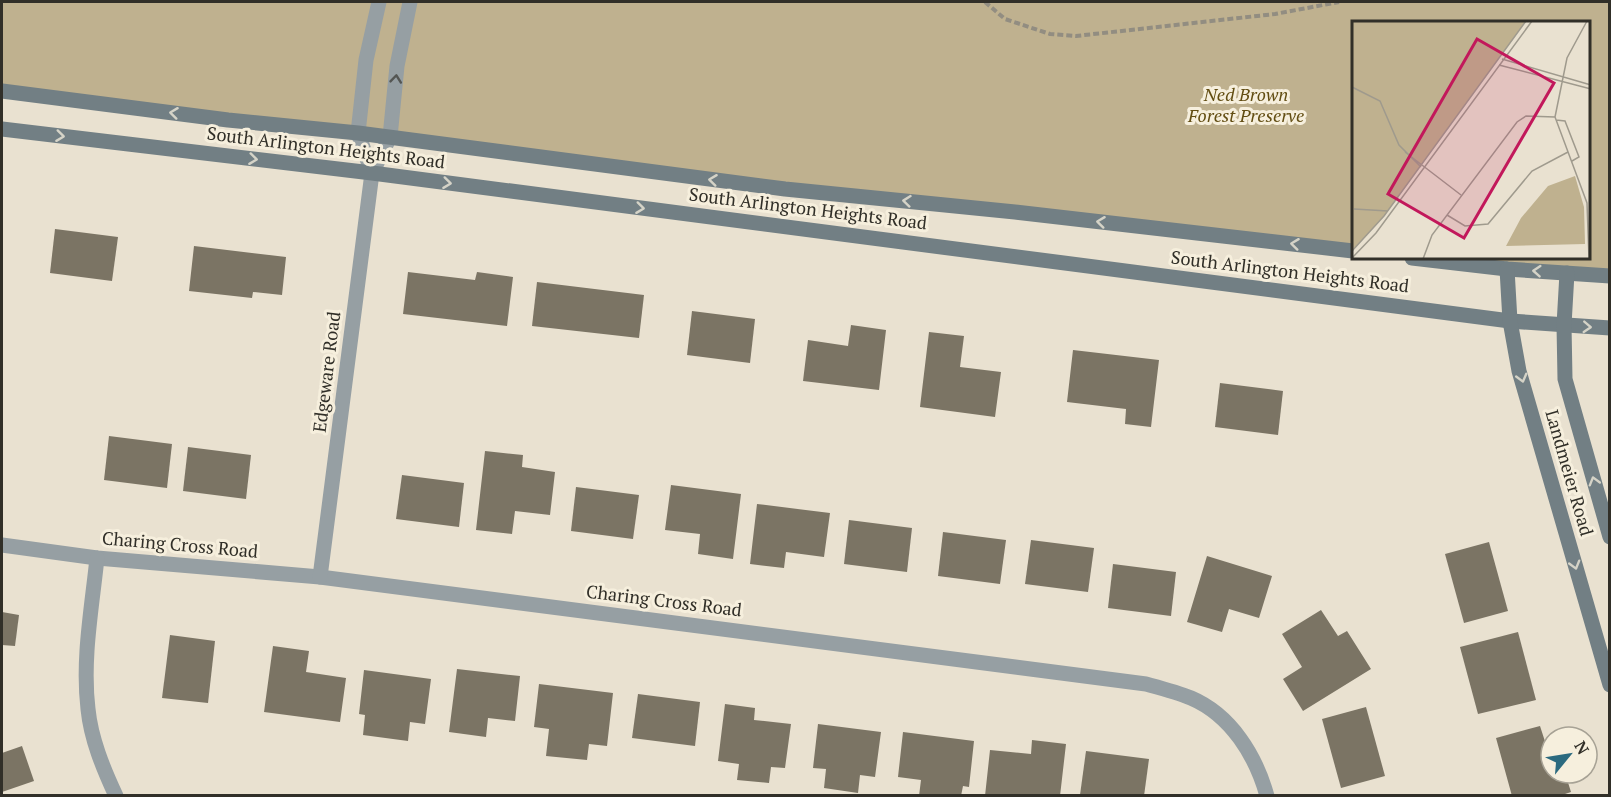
<svg xmlns="http://www.w3.org/2000/svg" width="1611" height="797" font-family="'PT Serif',serif">
<style>
.green{fill:#bfb18f}
.building{fill:#7b7464}
.lines{fill:none;stroke-linecap:round;stroke-linejoin:round}
.path{stroke:#928d81;stroke-width:4;stroke-dasharray:6 3;stroke-linecap:butt}
.lane{stroke:#969fa3;stroke-width:15}
.street{stroke:#969fa3;stroke-width:15}
.secondary{stroke:#727f84;stroke-width:15}
.oneway{stroke:#545653}
.oneway2{stroke:#d5d3c7}
.labels{text-anchor:middle;stroke-width:6;stroke-linejoin:round;paint-order:stroke}
.park-label{font-size:18px;font-style:italic;fill:#624d12;stroke:#f6efdd}
.street-label{font-size:18px;fill:#312f28;stroke:#f6efdd}
.inset-road{fill:none;stroke:#9f9a8d;stroke-width:1.5}
.view{fill:#c2185b;fill-opacity:0.15;stroke:#c2185b;stroke-width:3}
.inset-edge{fill:none;stroke:#312f28;stroke-width:3}
</style>
<rect width="100%" height="100%" fill="#e9e1d0"/>
<!-- green -->
<path class="green" d="M2 2H1609V276L1412 258H1588V22H1353V251L2 91Z"/>
<!-- building -->
<g class="building">
<path d="M55 229 118 237 112 281 50 273Z"/>
<path d="M194 246 286 257 282 295 253 292 252 298 189 291Z"/>
<path d="M408 272 475 280 477 272 513 277 507 326 403 314Z"/>
<path d="M537 282 644 295 639 338 532 326Z"/>
<path d="M692 311 755 319 750 363 687 355Z"/>
<path d="M851 325 886 330 879 390 803 381 808 340 848 346Z"/>
<path d="M929 332 964 336 960 367 1001 372 995 417 920 407Z"/>
<path d="M1073 350 1159 360 1151 427 1125 424 1126 409 1067 402Z"/>
<path d="M1220 383 1283 391 1278 435 1215 427Z"/>
<path d="M109 436 172 444 167 488 104 480Z"/>
<path d="M188 447 251 455 246 499 183 491Z"/>
<path d="M485 451 523 455 522 467 555 472 550 515 515 511 512 534 476 530Z"/>
<path d="M402 475 464 483 459 527 396 519Z"/>
<path d="M671 485 741 494 733 559 698 554 700 534 665 530Z"/>
<path d="M576 487 639 495 633 539 571 531Z"/>
<path d="M757 504 830 513 824 557 786 552 784 568 750 564Z"/>
<path d="M849 520 912 528 907 572 844 564Z"/>
<path d="M943 532 1006 540 1000 584 938 576Z"/>
<path d="M1031 540 1094 548 1088 592 1025 584Z"/>
<path d="M1489 542 1508 611 1464 623 1445 554Z"/>
<path d="M1207 556 1272 576 1259 618 1229 609 1222 632 1187 622Z"/>
<path d="M1113 564 1176 572 1171 616 1108 608Z"/>
<path d="M1321 610 1338 636 1347 631 1371 669 1303 711 1283 679 1302 667 1282 634Z"/>
<path d="M2 612 19 615 15 646 2 645Z"/>
<path d="M1518 632 1536 700 1478 714 1460 647Z"/>
<path d="M170 635 215 641 208 703 162 698Z"/>
<path d="M273 646 309 651 306 672 346 678 340 722 264 712Z"/>
<path d="M457 669 520 676 515 721 488 718 486 737 449 732Z"/>
<path d="M364 670 431 679 425 724 410 722 408 741 363 735 365 715 359 714Z"/>
<path d="M539 684 613 693 607 746 589 744 587 760 546 756 549 729 534 727Z"/>
<path d="M638 694 700 702 695 746 632 738Z"/>
<path d="M725 704 755 708 754 720 791 724 785 768 771 767 769 783 737 780 739 764 718 761Z"/>
<path d="M1366 707 1385 776 1341 788 1322 719Z"/>
<path d="M818 724 881 732 875 777 860 775 858 793 824 788 826 769 813 768Z"/>
<path d="M1540 726 1551 760V773H1565L1571 792 1559 796H1512L1496 738Z"/>
<path d="M903 732 974 741 969 787 963 786 961 796H919L921 780 898 777Z"/>
<path d="M1032 740 1066 744 1060 796H985L990 750 1031 754Z"/>
<path d="M22 746 34 781 2 792V753Z"/>
<path d="M1086 751 1149 759 1144 796 1080 795Z"/>
</g>
<g class="lines">
<!-- path -->
<path class="path" d="M985 2 1005 19 1050 34 1076 36 1275 14 1339 2"/>
<!-- lane -->
<g class="lane">
<path d="M372 173 390 137 397 66 410 2"/>
<path d="M372 173 358 133 366 60 379 2"/>
</g>
<!-- street -->
<g class="street">
<path d="M2 545 97 558 320 577 1146 684C1161 688 1177 692 1191 698 1231 715 1256 756 1267 796"/>
<path d="M97 558C92 607 82 659 88 709 91 739 103 768 116 796"/>
<path d="M320 577 372 173"/>
</g>
<!-- secondary -->
<g class="secondary">
<path d="M2 91 228 120 358 133 785 189 1015 212 1353 251"/>
<path d="M2 129 372 173 1510 321 1610 328"/>
<path d="M1412 258 1507 269 1610 276"/>
<path d="M1507 269 1510 321 1519 371 1610 685"/>
<path d="M1567 273 1564 325 1565 379 1610 537"/>
</g>
</g>
<!-- one-way arrows -->
<defs><path id="oneway-chevron" d="M-2-3.5L2.5 0L-2 3.5" fill="none" stroke-width="1.6" stroke-linecap="round" stroke-linejoin="round" transform="scale(1.5)"/></defs>
<use class="oneway" href="#oneway-chevron" transform="translate(396 79) rotate(-84)"/>
<g class="oneway2">
<use href="#oneway-chevron" transform="translate(174 113) rotate(-173)"/>
<use href="#oneway-chevron" transform="translate(60 136) rotate(7)"/>
<use href="#oneway-chevron" transform="translate(253 159) rotate(7)"/>
<use href="#oneway-chevron" transform="translate(713 180) rotate(-173)"/>
<use href="#oneway-chevron" transform="translate(447 183) rotate(7)"/>
<use href="#oneway-chevron" transform="translate(907 201) rotate(-174)"/>
<use href="#oneway-chevron" transform="translate(640 208) rotate(7)"/>
<use href="#oneway-chevron" transform="translate(1101 222) rotate(-173)"/>
<use href="#oneway-chevron" transform="translate(1295 244) rotate(-173)"/>
<use href="#oneway-chevron" transform="translate(1537 271) rotate(-176)"/>
<use href="#oneway-chevron" transform="translate(1587 327) rotate(3)"/>
<use href="#oneway-chevron" transform="translate(1522 378) rotate(75)"/>
<use href="#oneway-chevron" transform="translate(1594 481) rotate(-106)"/>
<use href="#oneway-chevron" transform="translate(1575 565) rotate(74)"/>
</g>
<g class="labels">
<!-- park labels -->
<g class="park-label">
<text x="1246" y="101">Ned Brown<tspan x="1246" dy="21">Forest Preserve</tspan></text>
</g>
<!-- street labels -->
<g class="street-label">
<text transform="translate(326 148) rotate(7)" y="6">South Arlington Heights Road</text>
<text transform="translate(808 209) rotate(7)" y="6">South Arlington Heights Road</text>
<text transform="translate(1290 272) rotate(7)" y="6">South Arlington Heights Road</text>
<text transform="translate(327 372) rotate(-83)" y="6">Edgeware Road</text>
<text transform="translate(1569 473) rotate(74)" y="6">Landmeier Road</text>
<text transform="translate(180 545) rotate(5)" y="6">Charing Cross Road</text>
<text transform="translate(664 601) rotate(7)" y="6">Charing Cross Road</text>
</g>
</g>
<!-- overview -->
<g transform="translate(1352 21)">
<rect width="238" height="238" fill="#e9e1d0"/>
<path d="M0 0H174L32 195 0 230ZM223 155 232 186 233 223 154 225 169 197 196 165Z" fill="#bfb18f"/>
<path class="inset-road" d="M235 0 215 37 203 96 235 182 237 238M150 38 239 64M147 44 239 68M0 66 28 80 47 124 69 146M204 99 213 100 227 136 220 140M53 131 109 174M2 188 36 190M95 194 113 205 136 203 180 150 216 131M0 230 32 195 174 0M0 237 24 212 180 0M71 238 80 214 165 101 174 95 203 96"/>
<path class="view" d="M125 18 202 62 112 217 36 173Z"/>
<rect width="238" height="238" class="inset-edge"/>
</g>
<!-- border -->
<rect width="1611" height="797" fill="none" stroke="#312f28" stroke-width="6"/>
<!-- north arrow -->
<g transform="translate(1569 755) rotate(60)"><circle r="28" fill="#f6efdd" stroke="#a7a295" stroke-width="1.5"/>
<path d="M0-4.5L10 22L0 15L-10 22Z" fill="#2b6a7f"/>
<text y="-9" font-size="16" font-weight="bold" text-anchor="middle" fill="#312f28">N</text>
</g>
</svg>
